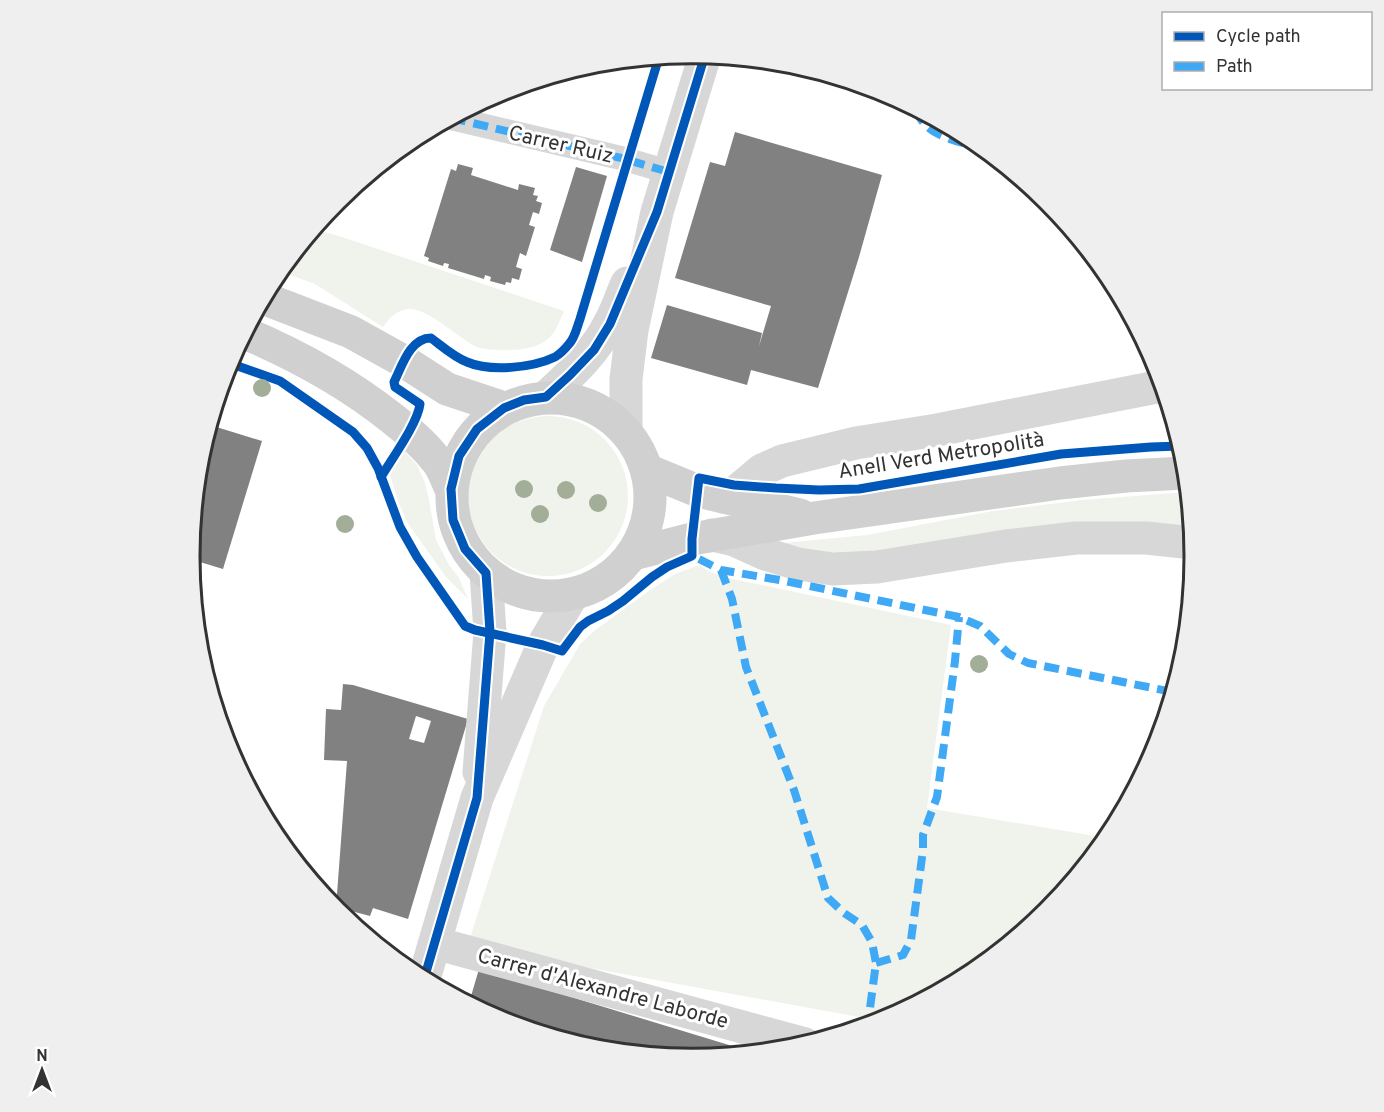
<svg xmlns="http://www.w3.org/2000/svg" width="1384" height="1112" font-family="Overpass,sans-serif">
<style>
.green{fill:#f0f3ec}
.building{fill:#818181;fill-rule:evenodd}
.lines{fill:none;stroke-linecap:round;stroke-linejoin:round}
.pedestrian{stroke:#d7d7d7;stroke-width:24}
.minor{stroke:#d7d7d7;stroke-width:33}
.tertiary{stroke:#d7d7d7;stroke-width:33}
.secondary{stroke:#d0d0d0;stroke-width:33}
.quiet{stroke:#3fa9f5;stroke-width:8;stroke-dasharray:15 8;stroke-linecap:butt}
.cycleway-casing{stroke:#fff;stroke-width:13}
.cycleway{stroke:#0057b8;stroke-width:9}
.tree{fill:#a2ae97}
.labels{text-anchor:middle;stroke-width:6;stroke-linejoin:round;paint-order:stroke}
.street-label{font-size:21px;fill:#333;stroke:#fff}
.rim{fill:none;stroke:#333;stroke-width:3}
</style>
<rect width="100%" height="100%" fill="#fff"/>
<!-- green -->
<g class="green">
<path d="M314 229 342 237 564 311C554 335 550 344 523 349 511 351 488 351 477 347 458 338 428 308 409 309 396 310 390 318 383 327L315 284 279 271Z"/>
<circle cx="548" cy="496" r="80"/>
<path d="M404 451 417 465 425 483 429 500 436 540 449 565 459 578 468 599 446 577 407 522 398 501 390 475Z"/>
<path d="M1188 492 1192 535 876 557 762 545 867 535 993 511 1082 500Z"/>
<path d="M699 565 710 572 733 579 951 625 927 808 1107 838 1047 911 971 974 884 1020 881 1021 481 948 470 938 544 706 580 644 594 631 649 591 675 574Z"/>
</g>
<!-- building -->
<g class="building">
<path d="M735 132 882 175 859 257 818 388 751 370 747 385 651 358 667 305 762 333 759 346 771 306 675 278 710 162 725 166Z"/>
<path d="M458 164 473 168 471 175 518 190 519 184 535 188 533 195 538 196 536 201 542 203 539 214 533 212 529 225 535 227 526 256 520 253 516 267 522 269 519 280 512 278 511 283 506 282 505 285 490 281 491 277 485 275 484 279 448 268 449 264 444 263 443 266 428 261 429 258 424 256 451 169 456 171Z"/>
<path d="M576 167 607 176 582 262 550 250Z"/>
<path d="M210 425 262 441 223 569 190 559V556L200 458Z"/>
<path d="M343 684 353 685 468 719 408 919 373 908 370 916 336 907 347 761 324 760 326 709 341 710ZM416 716 431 721 424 743 409 739Z"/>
<path d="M479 969 752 1052 692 1058 617 1051 607 1048V1050L594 1048 581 1044 582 1040 540 1027 538 1031 507 1022 508 1018 485 1012 469 1003Z"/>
</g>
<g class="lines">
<!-- pedestrian -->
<path class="pedestrian" d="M451 118 621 158 669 172"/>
<!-- minor -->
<g class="minor">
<path d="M723 497 737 491 762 470 782 461 856 443 937 430 1162 386"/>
<path d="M712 535 734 540 765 554 798 564 833 569 877 567 1006 546 1076 538H1146L1193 543"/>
<path d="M435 943 805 1044"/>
</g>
<!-- tertiary -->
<g class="tertiary">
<path d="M546 397C570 375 596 352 610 322 617 310 621 296 627 283"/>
<path d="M626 431V379L632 330 657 212 705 55"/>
<path d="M479 772 490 632 486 573"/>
<path d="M424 979 477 798 543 645 573 594"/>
</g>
<!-- secondary -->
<g class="secondary">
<path d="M263 298 351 332 405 362 447 389 504 408"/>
<path d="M245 333C297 355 348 383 393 419 408 431 424 444 436 460 443 468 446 479 451 489"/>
<circle cx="551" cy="497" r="99"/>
<path d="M647 470 698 491 800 515"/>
<path d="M633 554 692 539 814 518 1060 483 1126 476 1186 473"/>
</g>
<!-- quiet -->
<g class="quiet">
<path d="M916 109C924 136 957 142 981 147"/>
<path d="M451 118 621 158 669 172"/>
<path d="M699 559 721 570 785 581 959 617 980 626 1009 654 1028 663 1173 692"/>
<path d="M721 570 732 599 746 667 794 790 828 898 844 913 862 925 872 942 876 963 868 1023"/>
<path d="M876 963 903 955 911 940 923 850V835L937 797 955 661 959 617"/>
</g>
<defs>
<g id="cycleway">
<path d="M229 363 280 381 353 432 367 448 378 468 400 527 417 557 465 626 475 630 543 645 562 651 580 627 588 621 608 611 623 601 652 577 667 567 692 556V539L699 478 734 485 776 488 819 490 859 489 1061 454 1151 447 1181 446"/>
<path d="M381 477C391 460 418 423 420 404L395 387 394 382C402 366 410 338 431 338 443 347 454 357 467 362 490 372 532 368 555 357 560 354 565 349 569 344 575 338 577 327 580 319L659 57"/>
<path d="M424 979 477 798 490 632 486 573 465 549 453 520 451 489 459 456 477 429 504 408 524 400 546 397 570 375 594 350 610 324 657 212 705 55"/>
</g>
</defs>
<!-- cycleway casing -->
<use href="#cycleway" class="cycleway-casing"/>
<!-- cycleway -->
<use href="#cycleway" class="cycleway"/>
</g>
<!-- trees -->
<g class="tree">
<circle cx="262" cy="388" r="9"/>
<circle cx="524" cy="489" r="9"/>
<circle cx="566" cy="490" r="9"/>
<circle cx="598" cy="503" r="9"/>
<circle cx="540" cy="514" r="9"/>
<circle cx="345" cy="524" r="9"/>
<circle cx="979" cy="664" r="9"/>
</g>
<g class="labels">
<!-- street labels -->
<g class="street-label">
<text transform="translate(561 144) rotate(13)" y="7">Carrer Ruiz</text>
<text transform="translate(941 455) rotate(-9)" y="7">Anell Verd Metropolità</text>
<text transform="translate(603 988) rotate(15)" y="7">Carrer d'Alexandre Laborde</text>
</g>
</g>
<!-- crop -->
<path d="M0 0H1384V1112H0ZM200 556a492 492 0 1 1 984 0a492 492 0 1 1-984 0Z" fill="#efefef" fill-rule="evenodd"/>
<path class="rim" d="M200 556a492 492 0 1 1 984 0a492 492 0 1 1-984 0Z"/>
<!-- legend -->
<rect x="1162" y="12" width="210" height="78" fill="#ffffff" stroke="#adadad" stroke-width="1.5"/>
<rect x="1174" y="32" width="30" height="9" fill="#0057b8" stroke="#adadad" stroke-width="1.5"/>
<text x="1216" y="42" font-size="18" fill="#333333">Cycle path</text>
<rect x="1174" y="62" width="30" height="9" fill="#3fa9f5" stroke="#adadad" stroke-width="1.5"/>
<text x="1216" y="72" font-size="18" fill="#333333">Path</text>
<!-- north arrow -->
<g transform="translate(42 1070)" stroke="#ffffff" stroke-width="4.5" paint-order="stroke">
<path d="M0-4.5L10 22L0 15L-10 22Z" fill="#333333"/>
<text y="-9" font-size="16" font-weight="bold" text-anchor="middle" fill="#333333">N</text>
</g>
</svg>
